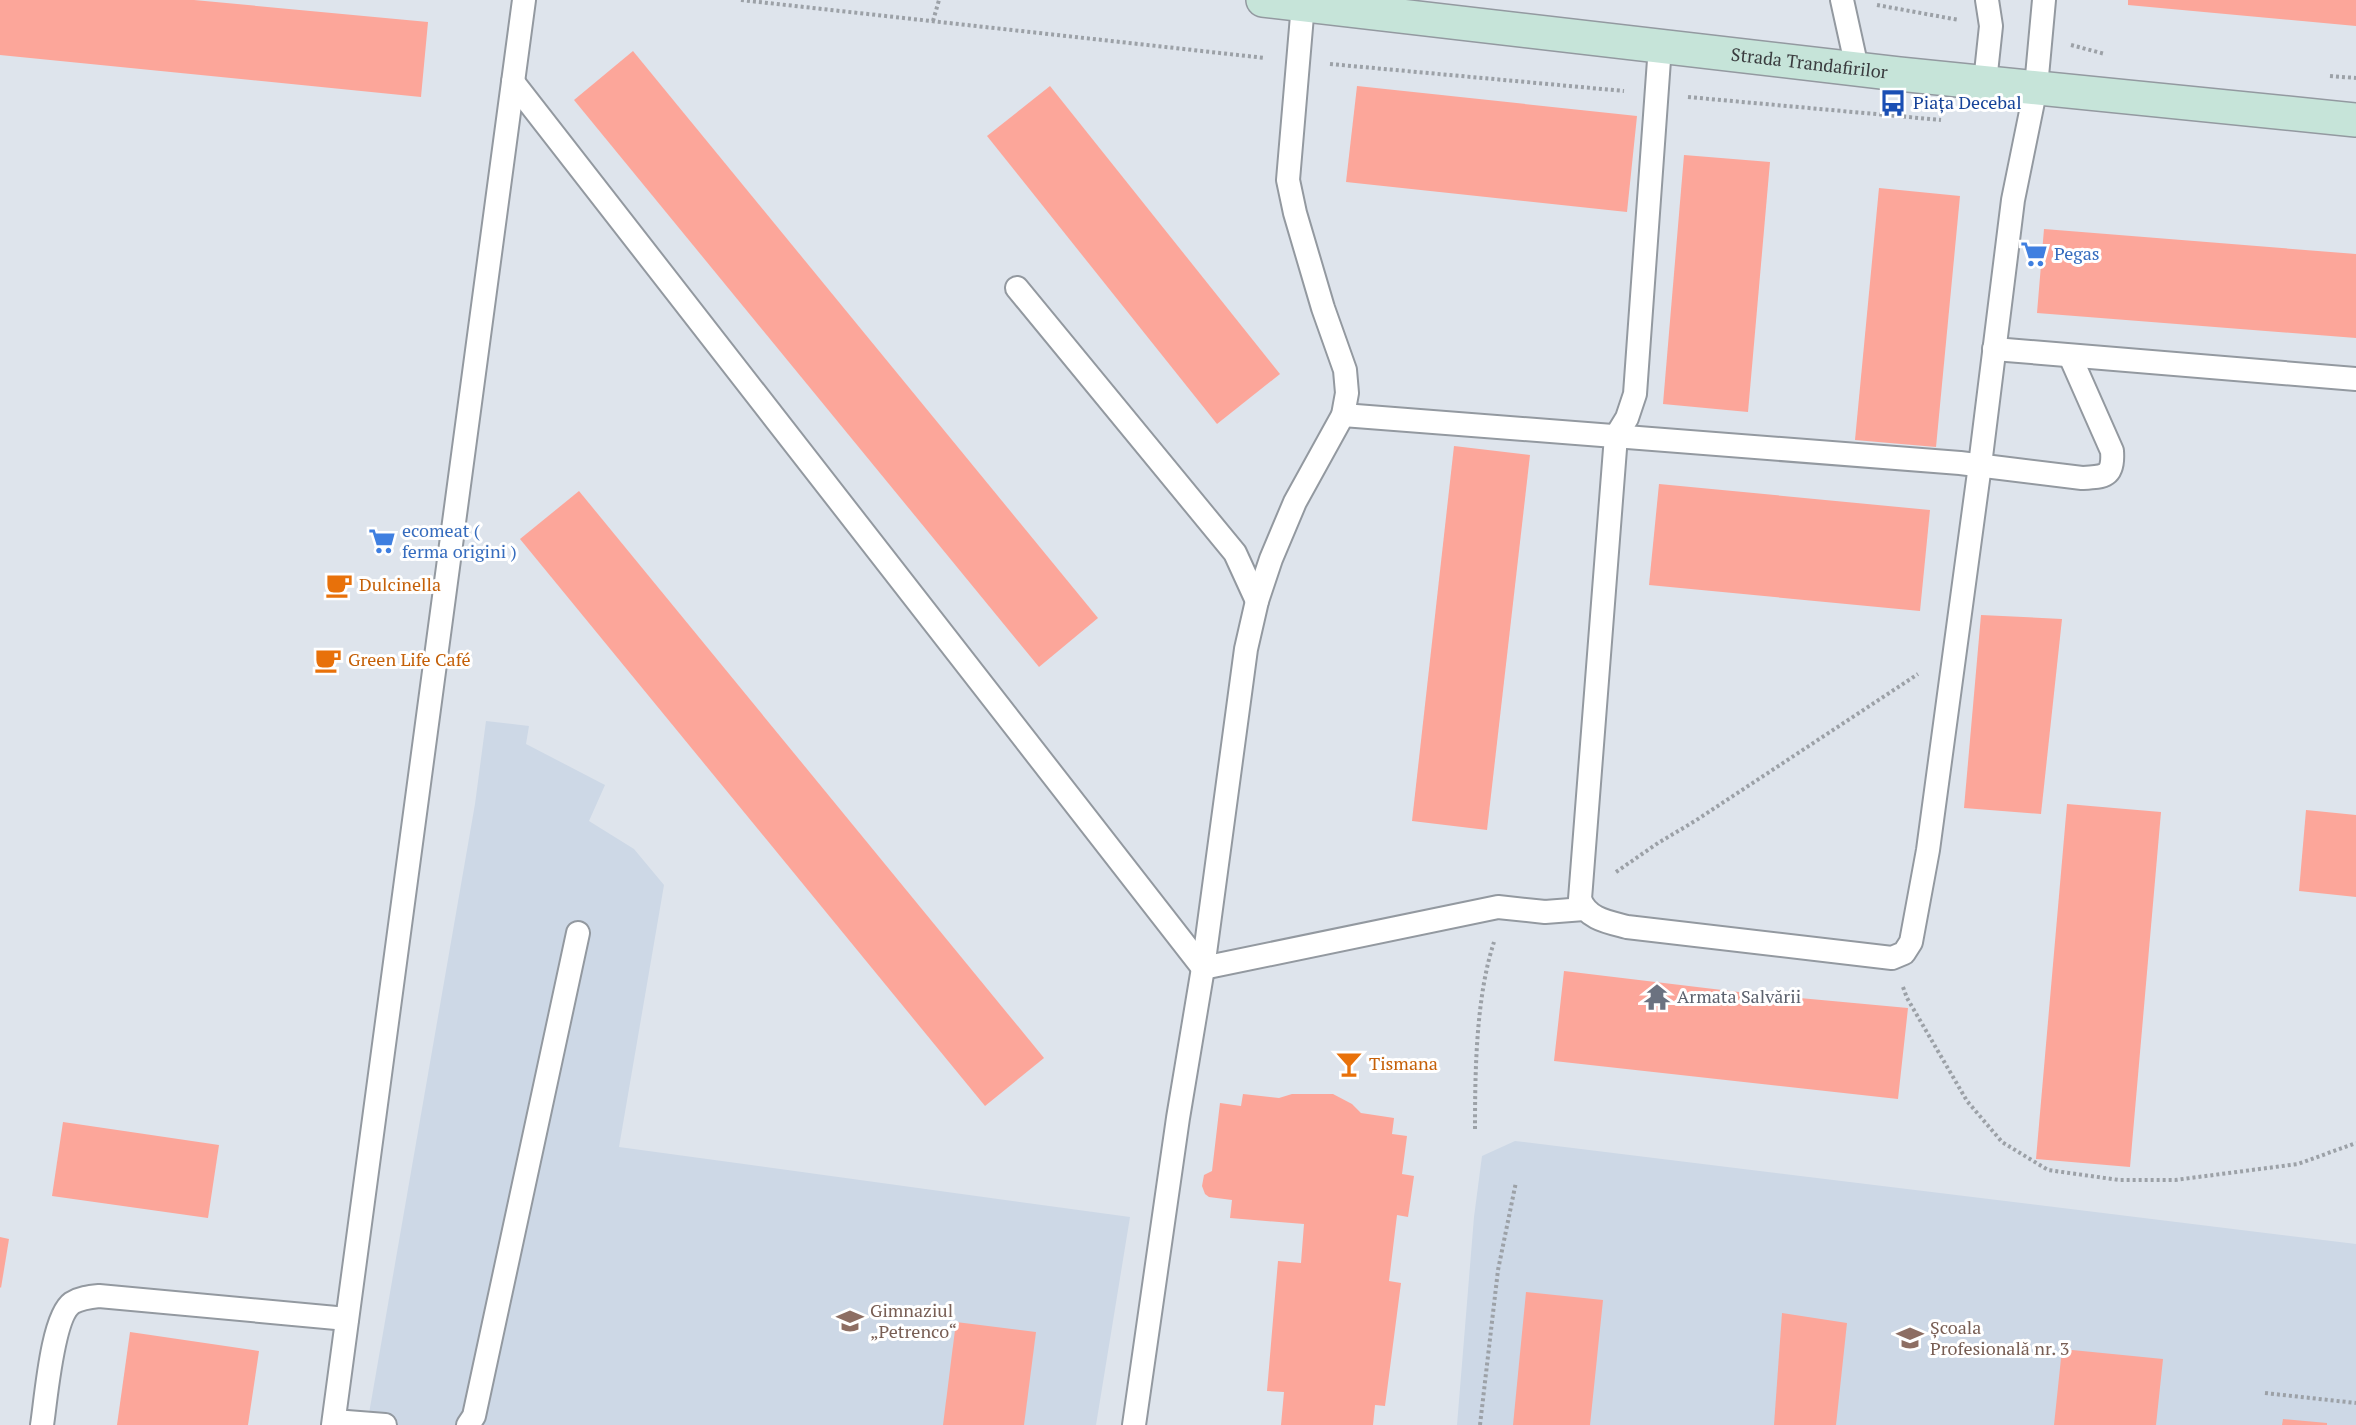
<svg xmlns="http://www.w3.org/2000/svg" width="2356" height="1425" font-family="'PT Serif',serif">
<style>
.built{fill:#cdd8e6}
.building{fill:#fca69a}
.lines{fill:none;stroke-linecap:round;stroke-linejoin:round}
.lane-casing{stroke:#9399a0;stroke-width:26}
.secondary-casing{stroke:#9399a0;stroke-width:36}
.path{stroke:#9ca1a7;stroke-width:4;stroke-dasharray:3 3;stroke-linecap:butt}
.lane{stroke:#fff;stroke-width:22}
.secondary{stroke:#c6e4d9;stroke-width:33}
.labels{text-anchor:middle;stroke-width:6;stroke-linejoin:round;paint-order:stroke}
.street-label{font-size:18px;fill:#3a3c3f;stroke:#fff}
.transit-label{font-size:18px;fill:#164399;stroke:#fff;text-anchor:start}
.shop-label{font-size:18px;fill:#366cbe;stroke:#fff;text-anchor:start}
.food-label{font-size:18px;fill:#c56008;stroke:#fff;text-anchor:start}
.worship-label{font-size:18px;fill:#5b616d;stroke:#fff;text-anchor:start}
.education-label{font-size:18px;fill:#785e54;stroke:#fff;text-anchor:start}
</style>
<rect width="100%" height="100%" fill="#dee4ec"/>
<!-- built -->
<g class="built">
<path d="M486 721 529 726 526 744 605 785 589 821 634 849 664 885 619 1147 1130 1217 1096 1425H367L475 804Z"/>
<path d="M1515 1141 2356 1244V1425H1457L1474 1217 1482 1156Z"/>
</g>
<!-- building -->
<g class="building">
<path d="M0 0H194L428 22 421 97 0 55Z"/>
<path d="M2128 0H2356V26L2128 5Z"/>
<path d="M633 51 1098 618 1039 667 574 100Z"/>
<path d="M1050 86 1280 374 1217 424 987 136Z"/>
<path d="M1357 86 1637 116 1627 212 1346 182Z"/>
<path d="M1684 155 1770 162 1748 412 1663 404Z"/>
<path d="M1879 188 1960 196 1936 447 1855 440Z"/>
<path d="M2044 229 2356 254V338L2037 313Z"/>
<path d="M1454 446 1530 455 1487 830 1412 821Z"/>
<path d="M1659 484 1930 510 1920 611 1649 585Z"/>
<path d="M579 491 1044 1058 985 1106 520 539Z"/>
<path d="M1981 615 2062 619 2041 814 1964 808Z"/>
<path d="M2067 804 2161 812 2130 1167 2036 1159Z"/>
<path d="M2306 810 2356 815V897L2299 891Z"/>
<path d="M1564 971 1747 993 1908 1008 1898 1099 1554 1061Z"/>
<path d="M1243 1094 1279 1098 1292 1094H1333L1352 1104 1361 1113 1394 1118 1392 1134 1407 1136 1402 1174 1414 1176 1408 1217 1397 1215 1389 1281 1401 1283 1385 1406 1375 1405 1373 1425H1281L1284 1392 1267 1391 1278 1261 1301 1263 1304 1224 1230 1218 1232 1200 1209 1197 1205 1194 1202 1186 1204 1175 1212 1171 1220 1103 1241 1106Z"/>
<path d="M63 1122 219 1145 208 1218 52 1196Z"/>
<path d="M0 1237 9 1239 1 1288 0 1287Z"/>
<path d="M1526 1292 1603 1300 1590 1425H1513Z"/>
<path d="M1782 1313 1847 1323 1836 1425H1774Z"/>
<path d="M956 1322 1036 1332 1024 1425H943Z"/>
<path d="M130 1332 259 1351 248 1425H117Z"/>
<path d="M2062 1349 2163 1359 2156 1425H2054Z"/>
<path d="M2283 1419 2327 1423V1425H2282Z"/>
</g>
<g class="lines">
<defs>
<g id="lane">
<path d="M1842 0 1857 68"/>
<path d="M1660 46 1635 394 1627 418 1616 436 1580 899C1587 919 1608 922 1627 927L1892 958 1904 953 1911 942 1928 850 1980 465 2013 200 2036 87 2044 0"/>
<path d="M513 82 1203 968 1498 907 1545 912 1584 909"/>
<path d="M1985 82 1991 26 1987 0"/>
<path d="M1017 288 1235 553 1257 601"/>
<path d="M1994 349 2356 379"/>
<path d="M1343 415 1960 463 2082 478C2104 477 2114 477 2112 451L2070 356"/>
<path d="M334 1421 385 1425"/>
<path d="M42 1425C46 1400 52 1317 72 1303 80 1298 89 1297 99 1296L347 1319"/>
<path d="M333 1425 524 0"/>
<path d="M468 1425 474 1416 578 933"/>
<path d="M1134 1425 1178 1118 1203 968 1246 649 1257 601 1271 559 1295 502 1343 415 1347 393 1345 370 1323 308 1295 213 1288 180 1303 4"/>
</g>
<g id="secondary">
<path id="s1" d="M1263 0 1899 74 2356 120"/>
</g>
</defs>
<!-- lane casing -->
<use href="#lane" class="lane-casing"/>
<!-- secondary casing -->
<use href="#secondary" class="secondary-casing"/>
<!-- path -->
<g class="path">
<path d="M741 0 1265 58"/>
<path d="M1877 5 1959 20"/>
<path d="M933 21 939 0"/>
<path d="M2071 45 2105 54"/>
<path d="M1330 64 1624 91"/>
<path d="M2330 76 2356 78"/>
<path d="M1688 97 1941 120"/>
<path d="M1616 872 1658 843 1695 821 1918 674"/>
<path d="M1903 987 1907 998 1967 1101 2002 1142 2048 1170 2119 1180H2175L2298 1164 2356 1143"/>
<path d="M1475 1129C1475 1071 1476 997 1494 942"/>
<path d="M2265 1393 2356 1403"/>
<path d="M1480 1425 1498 1270 1516 1182"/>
</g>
<!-- lane -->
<use href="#lane" class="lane"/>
<!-- secondary -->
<use href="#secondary" class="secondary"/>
</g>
<!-- icons -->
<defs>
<symbol id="bus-bare" viewBox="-9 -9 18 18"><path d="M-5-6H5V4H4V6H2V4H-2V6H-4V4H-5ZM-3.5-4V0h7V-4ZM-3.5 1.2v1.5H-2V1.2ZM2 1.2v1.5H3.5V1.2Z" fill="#1a4fb4" stroke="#fff" stroke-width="2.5" paint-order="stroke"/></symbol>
<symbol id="supermarket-bare" viewBox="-9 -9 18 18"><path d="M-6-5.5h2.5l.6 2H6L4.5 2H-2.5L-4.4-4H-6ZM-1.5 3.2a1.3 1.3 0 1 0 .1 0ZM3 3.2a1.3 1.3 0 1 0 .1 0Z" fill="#3f7fe0" stroke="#fff" stroke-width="2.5" paint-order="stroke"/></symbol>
<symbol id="cafe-bare" viewBox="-9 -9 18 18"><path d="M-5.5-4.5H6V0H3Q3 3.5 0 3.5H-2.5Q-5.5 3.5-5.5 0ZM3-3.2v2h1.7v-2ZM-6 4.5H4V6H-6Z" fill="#e8710a" stroke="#fff" stroke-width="2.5" paint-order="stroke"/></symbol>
<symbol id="temple-bare" viewBox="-9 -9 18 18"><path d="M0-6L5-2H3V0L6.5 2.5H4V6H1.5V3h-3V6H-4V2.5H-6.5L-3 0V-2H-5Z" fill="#6b7280" stroke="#fff" stroke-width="2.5" paint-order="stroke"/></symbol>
<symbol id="bar-bare" viewBox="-9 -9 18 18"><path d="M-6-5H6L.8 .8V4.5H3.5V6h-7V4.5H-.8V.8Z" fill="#e8710a" stroke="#fff" stroke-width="2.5" paint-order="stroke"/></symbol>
<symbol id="school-bare" viewBox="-9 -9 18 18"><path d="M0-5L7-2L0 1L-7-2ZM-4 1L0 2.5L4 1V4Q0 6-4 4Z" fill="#8d6e63" stroke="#fff" stroke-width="2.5" paint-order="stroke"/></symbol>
</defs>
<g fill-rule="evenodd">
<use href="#bus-bare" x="1874" y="84" width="38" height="38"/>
<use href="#supermarket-bare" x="2015" y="235" width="38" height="38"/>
<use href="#supermarket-bare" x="363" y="522" width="38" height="38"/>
<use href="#cafe-bare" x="320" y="566" width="38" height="38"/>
<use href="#cafe-bare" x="309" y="641" width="38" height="38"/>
<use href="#temple-bare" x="1638" y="978" width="38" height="38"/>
<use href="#bar-bare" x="1330" y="1045" width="38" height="38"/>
<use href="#school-bare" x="831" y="1302" width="38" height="38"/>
<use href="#school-bare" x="1891" y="1319" width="38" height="38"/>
</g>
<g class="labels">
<!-- street labels -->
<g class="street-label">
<text dy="6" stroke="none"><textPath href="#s1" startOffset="550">Strada Trandafirilor</textPath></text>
</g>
<!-- transit labels -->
<g class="transit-label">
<text x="1913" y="109">Piața Decebal</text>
</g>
<!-- shop labels -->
<g class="shop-label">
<text x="2054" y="260">Pegas</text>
<text x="402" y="537">ecomeat (<tspan x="402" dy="21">ferma origini )</tspan></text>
</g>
<!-- food labels -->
<g class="food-label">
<text x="359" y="591">Dulcinella</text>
<text x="348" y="666">Green Life Café</text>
<text x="1369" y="1070">Tismana</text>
</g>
<!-- worship labels -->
<g class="worship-label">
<text x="1677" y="1003">Armata Salvării</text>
</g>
<!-- education labels -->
<g class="education-label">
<text x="870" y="1317">Gimnaziul<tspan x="870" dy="21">„Petrenco“</tspan></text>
<text x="1930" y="1334">Școala<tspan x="1930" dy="21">Profesională nr. 3</tspan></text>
</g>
</g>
</svg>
